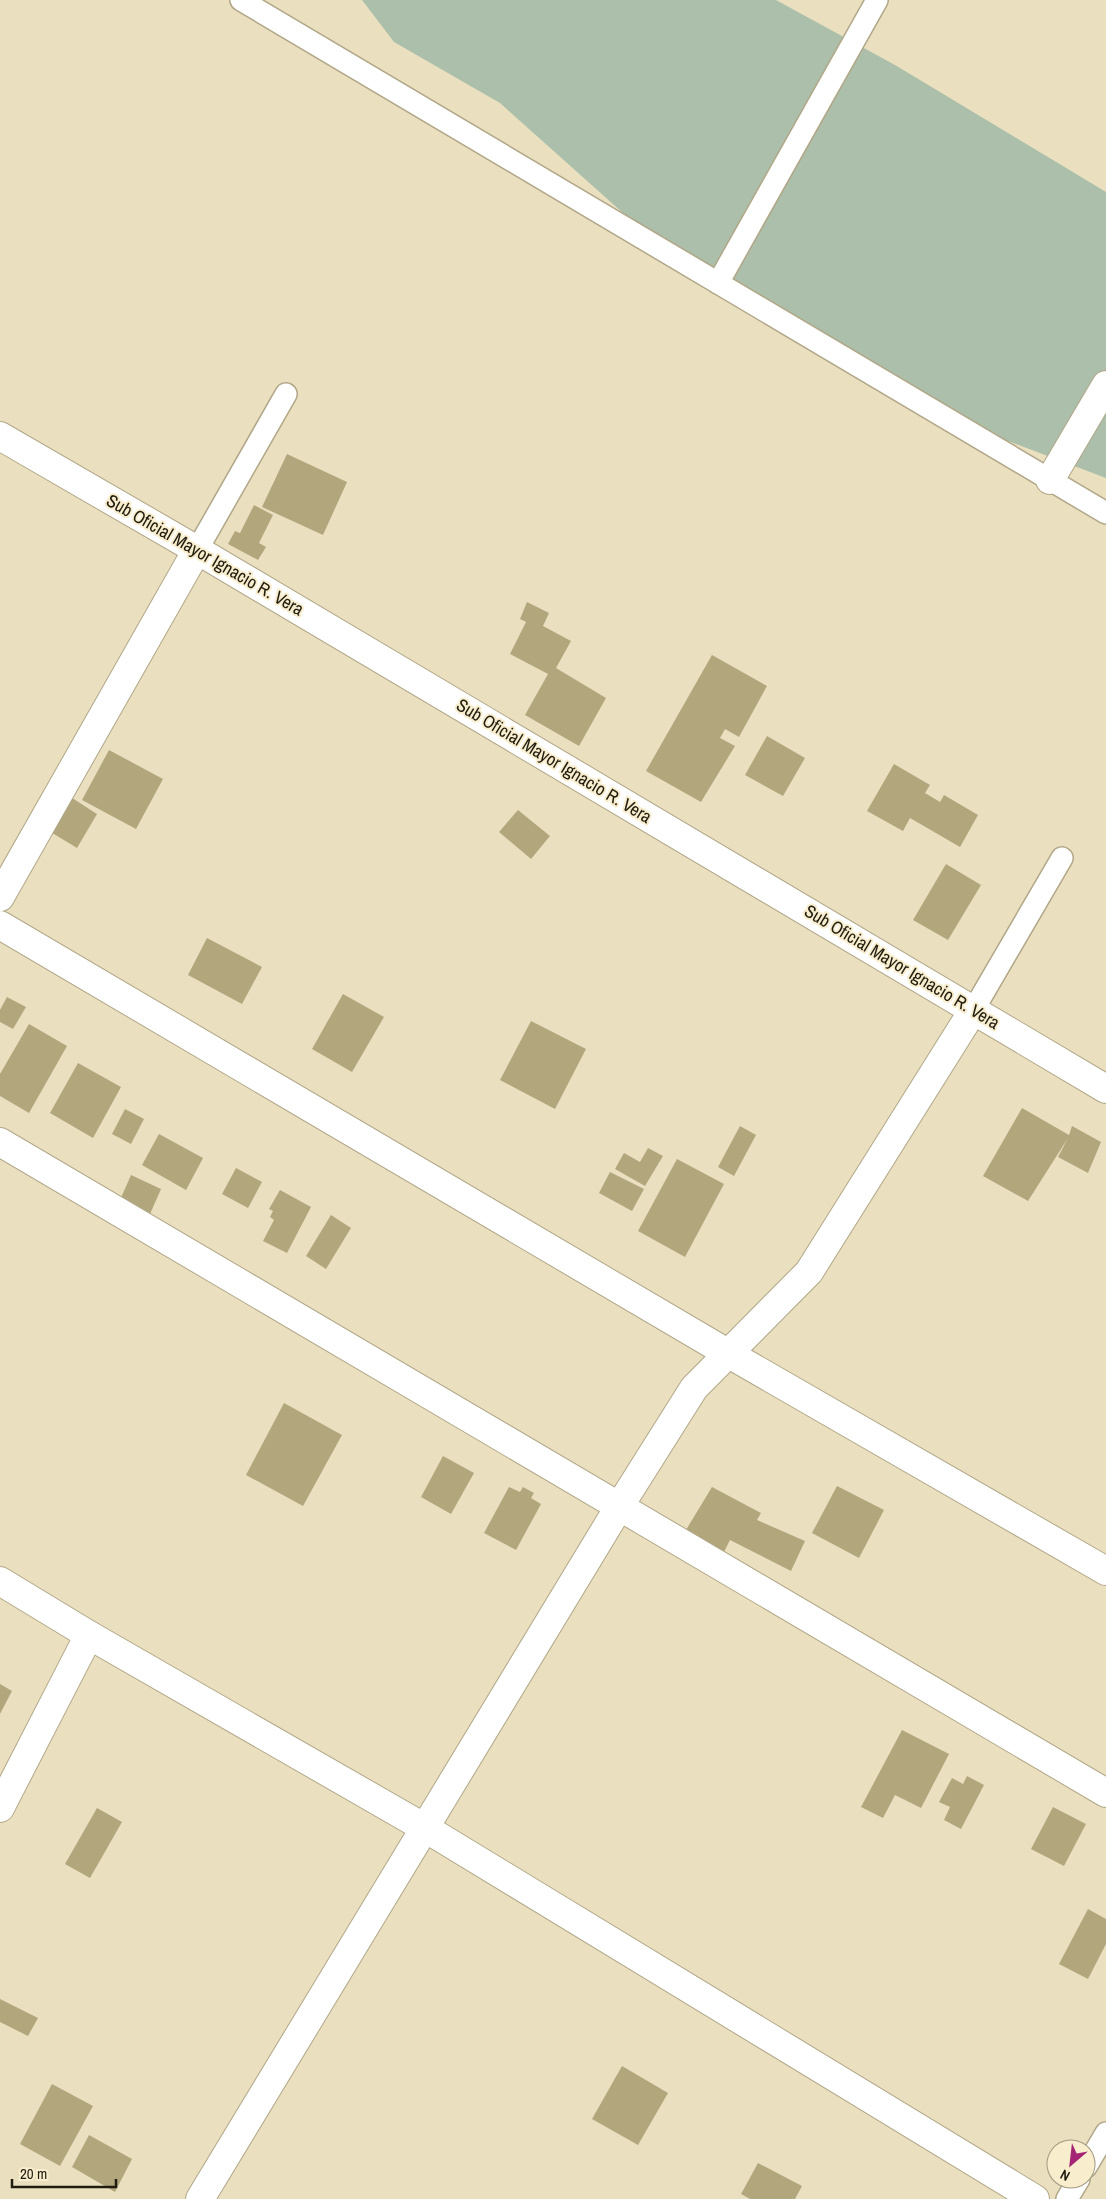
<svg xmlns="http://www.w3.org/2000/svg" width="1106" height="2199" font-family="'Archivo Narrow',sans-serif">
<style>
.green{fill:#abbfaa}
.building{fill:#b2a67d}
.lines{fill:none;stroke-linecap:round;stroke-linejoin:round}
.service-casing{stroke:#b1a788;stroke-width:24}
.minor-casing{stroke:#b1a788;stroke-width:30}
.tertiary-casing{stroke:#b1a788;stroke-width:30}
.service{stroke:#fff;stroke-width:21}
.minor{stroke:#fff;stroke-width:28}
.tertiary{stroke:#fff;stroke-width:28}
.labels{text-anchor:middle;stroke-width:4;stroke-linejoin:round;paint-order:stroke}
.street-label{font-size:18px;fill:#201c10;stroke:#f8edcd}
</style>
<rect width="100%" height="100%" fill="#eae0c0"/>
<!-- green -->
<path class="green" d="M362 0H776L895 65 1106 192V478L958 422 642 230 500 103 394 42Z"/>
<!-- building -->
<g class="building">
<path d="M287 454 347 482 323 535 262 507Z"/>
<path d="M254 505 273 515 259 543 266 547 258 560 228 544 235 531 240 533Z"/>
<path d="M527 602 549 613 543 626 571 641 556 668 606 698 579 746 525 715 548 674 510 654 526 622 520 619Z"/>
<path d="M712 655 767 686 739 737 725 729 720 738 735 746 701 802 646 771Z"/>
<path d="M767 736 805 758 783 796 745 775Z"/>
<path d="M109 750 163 779 136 829 82 800Z"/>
<path d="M894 764 930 785 925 793 940 802 944 795 978 815 960 847 910 818 903 831 867 811Z"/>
<path d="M69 796 97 814 77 848 49 831Z"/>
<path d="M518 810 550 836 531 859 499 832Z"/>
<path d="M946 864 981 885 948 940 913 920Z"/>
<path d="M207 938 262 967 242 1004 188 975Z"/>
<path d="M343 994 384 1017 352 1072 312 1049Z"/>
<path d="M7 997 26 1007 13 1029 0 1022V1010Z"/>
<path d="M531 1021 586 1049 555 1109 500 1080Z"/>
<path d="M29 1024 67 1046 29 1113 0 1096V1074Z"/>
<path d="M78 1063 121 1087 93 1138 50 1113Z"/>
<path d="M1022 1108 1069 1135 1072 1126 1101 1142 1088 1173 1058 1157 1068 1138 1028 1201 983 1176Z"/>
<path d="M125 1109 144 1119 131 1144 112 1134Z"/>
<path d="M740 1126 756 1135 734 1176 718 1167Z"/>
<path d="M159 1134 203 1158 186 1190 142 1165Z"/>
<path d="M648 1148 663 1156 645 1186 615 1169 624 1153 640 1162Z"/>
<path d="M677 1159 724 1184 685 1257 638 1231Z"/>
<path d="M236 1168 262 1182 248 1208 222 1194Z"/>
<path d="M610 1172 644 1189 632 1211 599 1193Z"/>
<path d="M131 1175 161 1189 150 1214 120 1200Z"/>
<path d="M280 1190 311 1207 287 1253 263 1241 274 1220 270 1217 273 1211 269 1209Z"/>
<path d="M331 1215 351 1228 326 1269 306 1256Z"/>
<path d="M284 1403 342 1435 303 1506 246 1475Z"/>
<path d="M443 1456 474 1473 451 1514 421 1497Z"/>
<path d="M837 1486 884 1510 859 1558 812 1533Z"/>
<path d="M509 1487 520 1492 523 1487 534 1493 531 1498 541 1504 516 1550 484 1533Z"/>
<path d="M712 1487 761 1513 757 1520 805 1541 791 1571 730 1540 724 1552 686 1530Z"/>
<path d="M0 1684 12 1691 0 1714Z"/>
<path d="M902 1730 949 1754 921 1808 895 1795 883 1818 861 1807Z"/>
<path d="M967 1776 984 1785 961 1829 944 1820 950 1807 939 1802 952 1778 963 1784Z"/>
<path d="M1053 1807 1086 1824 1064 1866 1031 1849Z"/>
<path d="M97 1808 122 1822 90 1878 65 1864Z"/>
<path d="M1088 1909 1106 1919V1944L1088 1979 1059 1964Z"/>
<path d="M0 1999 38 2018 28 2036 0 2022Z"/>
<path d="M622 2066 668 2093 638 2145 592 2119Z"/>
<path d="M52 2084 93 2106 60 2166 20 2144Z"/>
<path d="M89 2135 132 2159 115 2192 72 2167Z"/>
<path d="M758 2163 802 2186 795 2199H750L741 2194Z"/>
</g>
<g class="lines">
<defs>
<g id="service">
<path d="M241 0 1106 513"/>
<path d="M718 283 877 0"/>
<path d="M197 550 286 394"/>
<path d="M974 1009 1062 858"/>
<path d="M1086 2167 1106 2133"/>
<path d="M1067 2199 1079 2179"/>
</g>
<g id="minor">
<path d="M1050 480 1106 385"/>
<path d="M0 897 197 550"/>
<path d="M0 925 729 1354 1106 1571"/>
<path d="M0 1142 1106 1793"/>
<path d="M0 1581 89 1635 425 1828 1035 2199"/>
<path d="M0 1808 89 1635"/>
<path d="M200 2199 619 1507 694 1388 809 1272 974 1009"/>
</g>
<path id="tertiary" d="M0 436 197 550 1106 1089"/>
</defs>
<!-- service casing -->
<use href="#service" class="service-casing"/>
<!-- minor casing -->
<use href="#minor" class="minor-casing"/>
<!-- tertiary casing -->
<use href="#tertiary" class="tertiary-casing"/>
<!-- service -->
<use href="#service" class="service"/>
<!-- minor -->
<use href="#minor" class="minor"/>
<!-- tertiary -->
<use href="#tertiary" class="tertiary"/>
</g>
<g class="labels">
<!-- street labels -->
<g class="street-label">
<text transform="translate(205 555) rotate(30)" y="6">Sub Oficial Mayor Ignacio R. Vera</text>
<text transform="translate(554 761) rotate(31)" y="6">Sub Oficial Mayor Ignacio R. Vera</text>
<text transform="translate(902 967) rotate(31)" y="6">Sub Oficial Mayor Ignacio R. Vera</text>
</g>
</g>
<!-- north arrow -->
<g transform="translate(1071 2164) rotate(208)"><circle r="24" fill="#f8edcd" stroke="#a29981"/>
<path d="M0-4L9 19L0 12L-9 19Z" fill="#a42576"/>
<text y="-8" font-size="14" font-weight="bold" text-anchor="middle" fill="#201c10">N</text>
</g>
<!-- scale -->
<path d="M12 2179v8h104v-8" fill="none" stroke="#201c10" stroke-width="2.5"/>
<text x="20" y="2179" font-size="15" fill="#201c10" stroke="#f8edcd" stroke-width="4" paint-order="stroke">20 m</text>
</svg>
